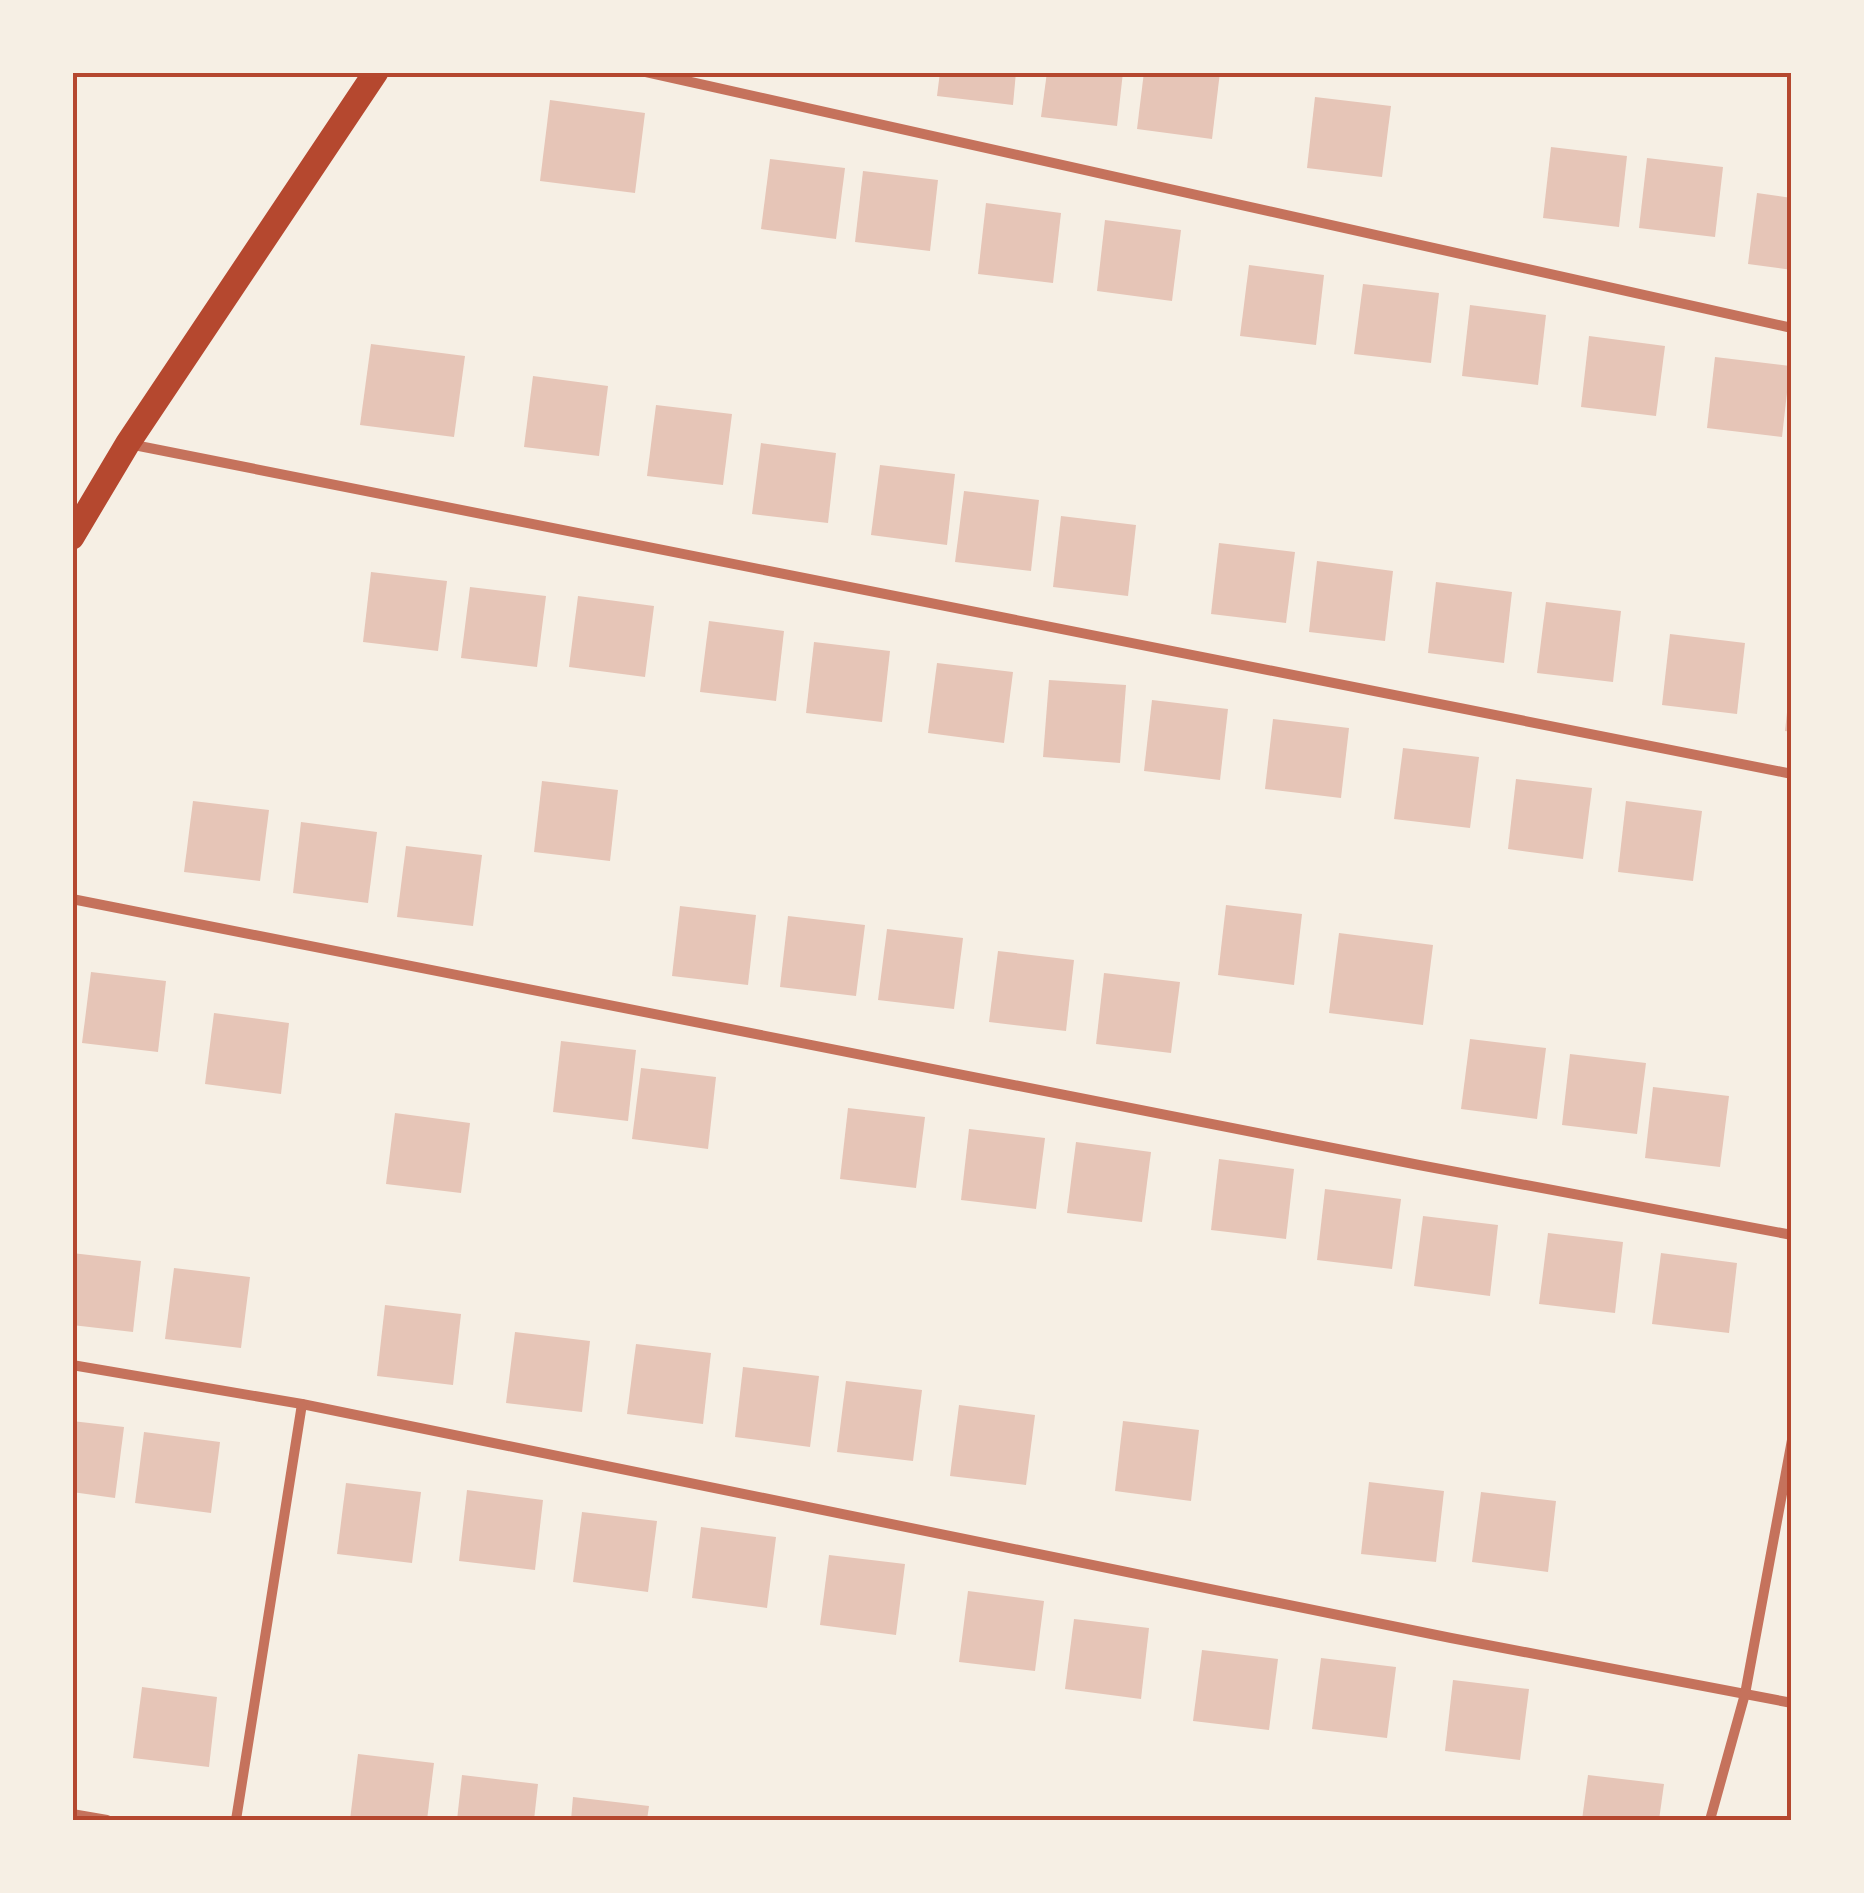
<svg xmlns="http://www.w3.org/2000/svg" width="1864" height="1893" font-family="'Archivo Narrow',sans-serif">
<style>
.building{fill:#e6c5b7}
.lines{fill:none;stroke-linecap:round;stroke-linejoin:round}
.minor{stroke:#c5725c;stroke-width:10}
.primary{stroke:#b5482f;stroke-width:25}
.neatline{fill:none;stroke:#b5482f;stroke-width:4}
</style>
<rect width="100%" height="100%" fill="#f6efe4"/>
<!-- building -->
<g class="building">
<path d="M940 72H1016L1013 105 937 96Z"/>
<path d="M1047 72H1123L1117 126 1041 117Z"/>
<path d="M1144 72H1220L1212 139 1137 129Z"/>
<path d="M1315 97 1391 106 1382 177 1307 168Z"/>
<path d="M550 100 645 113 635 193 540 181Z"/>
<path d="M1551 147 1627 156 1619 227 1543 218Z"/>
<path d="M1647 158 1723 167 1715 237 1639 228Z"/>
<path d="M770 159 845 168 836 239 761 229Z"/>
<path d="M863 171 938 180 930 251 855 242Z"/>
<path d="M1757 193 1792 198V270L1748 264Z"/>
<path d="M986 203 1061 213 1053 283 978 274Z"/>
<path d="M1105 220 1181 230 1172 301 1097 291Z"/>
<path d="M1249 265 1324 275 1316 345 1240 336Z"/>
<path d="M1363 284 1439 293 1431 363 1354 354Z"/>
<path d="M1470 305 1546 315 1538 385 1462 376Z"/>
<path d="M1589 336 1665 346 1656 416 1581 407Z"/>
<path d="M371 344 465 356 454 437 360 425Z"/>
<path d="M1715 357 1790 366 1782 437 1707 428Z"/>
<path d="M533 376 608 386 599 456 524 447Z"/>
<path d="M656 405 732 414 723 485 647 476Z"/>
<path d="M761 443 836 453 828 523 752 514Z"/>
<path d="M880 465 955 474 947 545 871 535Z"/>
<path d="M964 491 1039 500 1031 571 955 562Z"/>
<path d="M1061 516 1136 525 1128 596 1053 587Z"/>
<path d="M1219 543 1295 552 1286 623 1211 614Z"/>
<path d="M1317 561 1393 571 1385 641 1309 632Z"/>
<path d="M371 572 447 581 438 651 363 642Z"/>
<path d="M1436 582 1512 592 1504 663 1428 653Z"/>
<path d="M470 587 546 596 537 667 461 658Z"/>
<path d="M578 596 654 606 645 677 569 667Z"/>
<path d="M1546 602 1621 611 1613 682 1537 673Z"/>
<path d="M709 621 784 631 776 701 700 692Z"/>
<path d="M1670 634 1745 643 1737 714 1662 705Z"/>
<path d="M814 642 890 651 882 722 806 713Z"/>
<path d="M937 663 1013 672 1004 743 928 733Z"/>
<path d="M1049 680 1126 685 1120 763 1043 757Z"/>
<path d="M1789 694H1792V732L1785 731Z"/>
<path d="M1152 700 1228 709 1220 780 1144 771Z"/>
<path d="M1273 719 1349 728 1341 798 1265 789Z"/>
<path d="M1403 748 1479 757 1470 828 1394 819Z"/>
<path d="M1516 779 1592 788 1583 859 1508 849Z"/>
<path d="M542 781 618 790 610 861 534 852Z"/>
<path d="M193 801 269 810 260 881 184 872Z"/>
<path d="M1626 801 1702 811 1693 881 1618 872Z"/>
<path d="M301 822 377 832 368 903 293 893Z"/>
<path d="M406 846 482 855 473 926 397 917Z"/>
<path d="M1226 905 1302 914 1294 985 1218 975Z"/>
<path d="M680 906 756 915 748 985 672 976Z"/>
<path d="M788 916 865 925 856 996 780 987Z"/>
<path d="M887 929 963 938 954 1009 878 1000Z"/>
<path d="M1339 933 1433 945 1423 1025 1329 1013Z"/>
<path d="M998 951 1074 960 1066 1031 989 1022Z"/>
<path d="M91 972 166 981 158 1052 82 1043Z"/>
<path d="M1104 973 1180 982 1171 1053 1096 1044Z"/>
<path d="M214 1013 289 1023 281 1094 205 1084Z"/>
<path d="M1470 1039 1546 1048 1537 1119 1461 1109Z"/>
<path d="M561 1041 636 1050 628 1121 553 1112Z"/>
<path d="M1570 1054 1646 1063 1637 1134 1562 1125Z"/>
<path d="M641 1068 716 1077 708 1149 632 1139Z"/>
<path d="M1653 1087 1729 1096 1720 1167 1645 1158Z"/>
<path d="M848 1108 925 1117 916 1188 840 1179Z"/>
<path d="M395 1113 470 1123 461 1193 386 1184Z"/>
<path d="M969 1129 1045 1138 1036 1209 961 1200Z"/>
<path d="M1076 1142 1151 1152 1142 1222 1067 1213Z"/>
<path d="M1219 1159 1294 1169 1286 1239 1211 1230Z"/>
<path d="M1325 1189 1401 1199 1392 1269 1317 1260Z"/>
<path d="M1423 1216 1498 1225 1490 1296 1414 1286Z"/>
<path d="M1548 1233 1623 1242 1615 1313 1539 1304Z"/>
<path d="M72 1253 141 1261 133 1332 72 1325Z"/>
<path d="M1661 1253 1737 1263 1729 1333 1652 1324Z"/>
<path d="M174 1268 250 1277 241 1348 165 1339Z"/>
<path d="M385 1305 461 1314 453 1385 377 1376Z"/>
<path d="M515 1332 590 1341 582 1412 506 1403Z"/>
<path d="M636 1344 711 1353 703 1424 627 1414Z"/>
<path d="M743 1367 819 1376 810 1447 735 1437Z"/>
<path d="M846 1381 922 1390 913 1461 837 1452Z"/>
<path d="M959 1405 1035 1415 1026 1485 950 1476Z"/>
<path d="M72 1421 124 1427 115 1498 72 1492Z"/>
<path d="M1123 1421 1199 1430 1191 1501 1115 1491Z"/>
<path d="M144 1432 220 1442 211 1513 135 1503Z"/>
<path d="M1369 1482 1444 1491 1436 1562 1361 1554Z"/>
<path d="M346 1483 421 1492 412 1563 337 1554Z"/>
<path d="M467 1490 543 1500 535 1570 459 1561Z"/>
<path d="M1481 1492 1556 1501 1548 1572 1472 1562Z"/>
<path d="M582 1512 657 1521 648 1592 573 1582Z"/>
<path d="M701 1527 776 1537 767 1608 692 1598Z"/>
<path d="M829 1555 905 1564 896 1635 820 1625Z"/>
<path d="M968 1591 1044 1601 1035 1671 959 1662Z"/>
<path d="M1074 1619 1149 1628 1141 1699 1065 1689Z"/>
<path d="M1202 1650 1278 1659 1269 1730 1193 1721Z"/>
<path d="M1321 1658 1396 1667 1387 1738 1312 1729Z"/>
<path d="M1453 1680 1529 1689 1520 1760 1445 1751Z"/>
<path d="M142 1687 217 1697 209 1767 133 1758Z"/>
<path d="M358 1754 434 1763 427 1820H350Z"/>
<path d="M462 1775 538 1784 534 1820H457Z"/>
<path d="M1588 1775 1664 1784 1659 1820H1582Z"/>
<path d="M573 1797 649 1806 647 1820H571Z"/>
</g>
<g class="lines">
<!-- minor -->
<g class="minor">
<path d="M646 72 1792 328"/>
<path d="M129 444 1792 774"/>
<path d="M72 899 1419 1165 1792 1235"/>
<path d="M72 1365 302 1404 1451 1638 1792 1703"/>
<path d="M72 1814 107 1820"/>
<path d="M236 1820 302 1404"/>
<path d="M1710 1820 1745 1694 1792 1440"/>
</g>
<!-- primary -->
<path class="primary" d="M72 537 128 443 376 72"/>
</g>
<!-- border -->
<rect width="1864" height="1893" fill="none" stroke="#f6efe4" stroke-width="150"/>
<rect x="75" y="75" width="1714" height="1743" class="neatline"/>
</svg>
